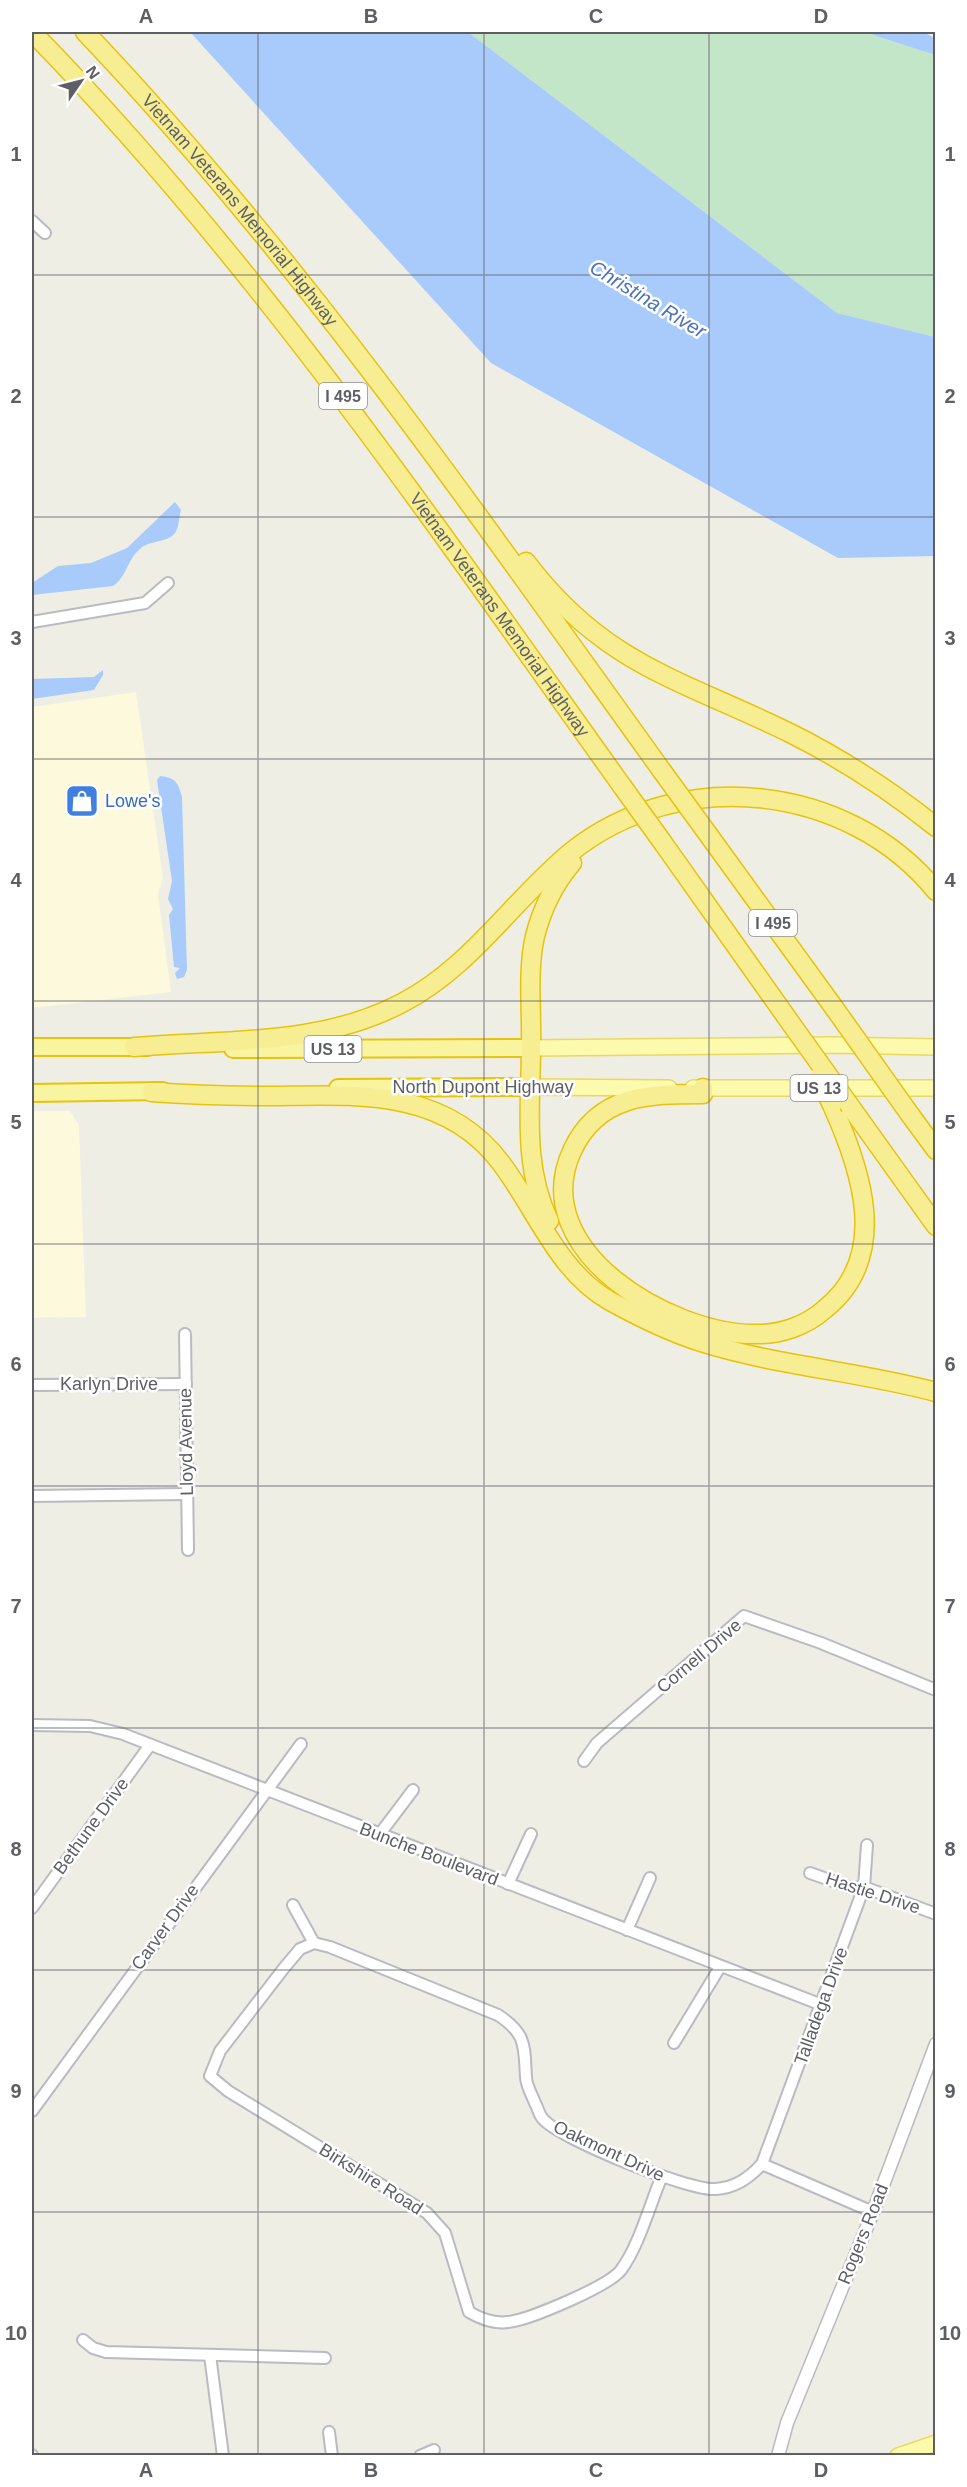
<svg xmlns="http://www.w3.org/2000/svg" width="967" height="2487" font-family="Helvetica,sans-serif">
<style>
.commercial{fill:#fcf9dc}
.green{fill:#c3e5c8}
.water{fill:#a9cbfb}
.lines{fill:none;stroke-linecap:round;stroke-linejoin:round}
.minor-casing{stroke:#babbc0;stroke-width:14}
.tertiary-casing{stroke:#babbc0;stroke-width:15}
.primary-casing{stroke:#ead862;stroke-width:18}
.trunk-casing{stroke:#e7c30c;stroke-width:20}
.motorway-casing{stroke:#e7c30c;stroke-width:21}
.minor{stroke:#fff;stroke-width:10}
.tertiary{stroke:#fff;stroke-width:12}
.primary{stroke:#fbfaad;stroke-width:15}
.trunk{stroke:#f9f4a0;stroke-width:16}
.motorway{stroke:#f7ed93;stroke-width:18}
.motorway-bridge-casing{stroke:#e7c30c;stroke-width:21;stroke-linecap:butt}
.motorway-bridge{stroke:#f7ed93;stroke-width:18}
.grid{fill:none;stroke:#5d5f65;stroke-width:1.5;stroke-opacity:0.55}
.labels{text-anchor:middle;stroke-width:5;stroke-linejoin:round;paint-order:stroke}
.shield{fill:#fff;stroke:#8e8f93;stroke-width:1.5}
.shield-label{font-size:16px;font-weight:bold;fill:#5d5f65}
.street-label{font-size:18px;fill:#5d5f65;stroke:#fff}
.shop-label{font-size:18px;fill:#366cbe;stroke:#fff;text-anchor:start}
.water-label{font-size:20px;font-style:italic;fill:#4c72bd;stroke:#fff}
.neatline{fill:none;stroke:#5d5f65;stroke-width:2}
.grid-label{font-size:20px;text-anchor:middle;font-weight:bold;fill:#5d5f65}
</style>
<rect width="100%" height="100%" fill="#eeeee5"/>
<!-- commercial -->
<g class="commercial">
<path d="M136 692 163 878 158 894 171 992 32 1008V707Z"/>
<path d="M32 1111H70L79 1125 86 1317 32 1318Z"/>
</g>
<!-- green -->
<path class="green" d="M468 32H864L935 55V337L837 313Z"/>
<!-- water -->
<g class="water">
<path d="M190 32H468L837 313 935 337V556L838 558 491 363Z"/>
<path d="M864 32 927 34 935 38V55Z"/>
<path d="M175 502 181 510C179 516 179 528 175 533 167 543 151 540 141 548 127 559 127 577 113 586L32 595V583L58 566 91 563 127 548Z"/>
<path d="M103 670V675L94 690 32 699V679L94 677Z"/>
<path d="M160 776C176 778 178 782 182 797L187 970 184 977 177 979 175 973 180 968 174 967 169 915 173 909 168 899 172 881 157 780Z"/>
</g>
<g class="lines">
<defs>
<g id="minor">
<path d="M32 221 45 233"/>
<path d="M32 622 145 603 168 583"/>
<path d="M185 1334 188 1550"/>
<path d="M32 1385 186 1384"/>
<path d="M32 1496 187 1494"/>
<path d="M32 1725 90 1726 123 1734 822 2005"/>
<path d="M584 1761 597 1743 744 1616 821 1643 936 1690"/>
<path d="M379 1835 413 1790"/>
<path d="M810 1873 852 1888 864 1887 936 1914"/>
<path d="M508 1884 531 1834"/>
<path d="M293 1905 314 1943 330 1947 498 2015C527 2034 524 2046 526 2077 526 2085 532 2095 535 2103 538 2108 539 2115 543 2119 560 2139 689 2191 715 2189 735 2188 749 2178 762 2164L873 2212"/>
<path d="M32 1908 150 1745"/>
<path d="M627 1930 650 1878"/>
<path d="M314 1943 300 1949 284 1968 220 2051 210 2076 228 2091 427 2213 445 2233 469 2312C481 2319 493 2324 508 2322 529 2320 609 2286 621 2270 639 2246 650 2204 662 2176"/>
<path d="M674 2043 720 1967"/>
<path d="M32 2111 301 1744"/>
<path d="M762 2164 864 1887 867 1845"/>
<path d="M83 2340 93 2348 106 2352 325 2358"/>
<path d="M210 2355 223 2456"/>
<path d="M329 2432 332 2456"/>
<path d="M32 2455V2456"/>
<path d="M420 2456 434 2450"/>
</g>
<path id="tertiary" d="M778 2456 787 2423 873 2212 936 2044"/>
<g id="primary">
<path d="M531 1048 831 1045 936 1047"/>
<path d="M529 1087 669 1088"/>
<path d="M693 1088H936"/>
<path d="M898 2456 936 2443"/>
</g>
<g id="trunk">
<path d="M32 1047H148"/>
<path d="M233 1049 531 1048"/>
<path d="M338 1088 529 1087"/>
<path d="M32 1093 163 1091"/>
</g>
<g id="motorway">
<path id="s1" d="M32 32C256 261 436 526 622 786"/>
<path id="s2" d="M85 32C301 259 479 517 662 771"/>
<path d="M526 562C604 665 682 680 790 733 842 759 890 790 936 827"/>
<path d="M710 837 835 1009"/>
<path d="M663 843 792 1025"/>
<path d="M134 1047C225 1039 318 1047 402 1003 470 968 513 900 571 852 680 765 848 783 936 891"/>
<path d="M703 1088V1094C649 1094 598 1094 572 1151 526 1251 671 1334 754 1334 780 1335 806 1326 825 1309 891 1256 861 1169 832 1105"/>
<path d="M151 1092C192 1095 232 1096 273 1096 356 1095 445 1088 501 1163 536 1209 558 1272 610 1301 639 1317 669 1332 701 1342 777 1366 858 1371 936 1392"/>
<path d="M850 1106 936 1226"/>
<path d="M911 1116 936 1150"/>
<path d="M549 1221C522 1165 531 1105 531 1046 532 1010 527 971 535 936 542 909 554 884 572 863"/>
</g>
</defs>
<!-- minor casing -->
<use href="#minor" class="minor-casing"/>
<!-- tertiary casing -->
<use href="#tertiary" class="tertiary-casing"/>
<!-- primary casing -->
<use href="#primary" class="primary-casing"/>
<!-- trunk casing -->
<use href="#trunk" class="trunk-casing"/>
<!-- motorway casing -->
<use href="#motorway" class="motorway-casing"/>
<!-- minor -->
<use href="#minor" class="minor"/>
<!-- tertiary -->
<use href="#tertiary" class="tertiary"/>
<!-- primary -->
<use href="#primary" class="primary"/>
<!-- trunk -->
<use href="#trunk" class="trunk"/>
<!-- motorway -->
<use href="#motorway" class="motorway"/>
<defs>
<g id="motorway-bridge">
<path d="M662 771 710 837"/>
<path d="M622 786 663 843"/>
<path d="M835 1009 911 1116"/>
<path d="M792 1025 850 1106"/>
<path d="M819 1077 832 1105"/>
</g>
</defs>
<!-- motorway-bridge casing -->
<use href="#motorway-bridge" class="motorway-bridge-casing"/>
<!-- motorway-bridge -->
<use href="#motorway-bridge" class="motorway-bridge"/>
</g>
<!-- grid -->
<path class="grid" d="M258 32V2456M484 32V2456M709 32V2456M32 275H936M32 517H936M32 759H936M32 1001H936M32 1244H936M32 1486H936M32 1728H936M32 1970H936M32 2212H936"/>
<!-- icons -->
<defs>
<symbol id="shop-square" viewBox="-11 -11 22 22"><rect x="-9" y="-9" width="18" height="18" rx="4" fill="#3f7fe0" stroke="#fff"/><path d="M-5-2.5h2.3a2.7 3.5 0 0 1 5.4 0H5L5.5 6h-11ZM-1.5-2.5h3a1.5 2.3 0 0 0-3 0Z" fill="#fff"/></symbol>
</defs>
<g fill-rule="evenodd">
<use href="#shop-square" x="63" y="782" width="38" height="38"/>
</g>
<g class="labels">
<!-- shield labels -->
<g class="shield">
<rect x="319" y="383" width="48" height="26" rx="4.5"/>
<rect x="749" y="910" width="48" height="26" rx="4.5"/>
<rect x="304.5" y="1036" width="57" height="26" rx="4.5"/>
<rect x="790.5" y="1075" width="57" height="26" rx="4.5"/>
</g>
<g class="shield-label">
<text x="343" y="402">I 495</text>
<text x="773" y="929">I 495</text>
<text x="333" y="1055">US 13</text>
<text x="819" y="1094">US 13</text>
</g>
<!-- street labels -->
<g class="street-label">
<text dy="6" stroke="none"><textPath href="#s2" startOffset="236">Vietnam Veterans Memorial Highway</textPath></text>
<text dy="6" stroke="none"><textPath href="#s1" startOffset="748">Vietnam Veterans Memorial Highway</textPath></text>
<text x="483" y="1093">North Dupont Highway</text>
<text x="109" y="1390">Karlyn Drive</text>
<text transform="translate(186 1442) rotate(-91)" y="6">Lloyd Avenue</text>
<text transform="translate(699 1656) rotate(-40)" y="6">Cornell Drive</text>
<text transform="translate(91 1826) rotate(-54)" y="6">Bethune Drive</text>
<text transform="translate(429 1854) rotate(21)" y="6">Bunche Boulevard</text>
<text transform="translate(873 1893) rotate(18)" y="6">Hastie Drive</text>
<text transform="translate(165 1927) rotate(-54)" y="6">Carver Drive</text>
<text transform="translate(821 2006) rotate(-70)" y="6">Talladega Drive</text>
<text transform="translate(609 2151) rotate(25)" y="6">Oakmont Drive</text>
<text transform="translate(371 2179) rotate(32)" y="6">Birkshire Road</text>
<text transform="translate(863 2234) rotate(-68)" y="6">Rogers Road</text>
</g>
<!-- shop labels -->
<g class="shop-label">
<text x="105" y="807">Lowe's</text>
</g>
<!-- water labels -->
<g class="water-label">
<text transform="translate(648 299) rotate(31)" y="7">Christina River</text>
</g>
</g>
<!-- border -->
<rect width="967" height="2487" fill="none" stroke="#ffffff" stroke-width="66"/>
<!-- north arrow -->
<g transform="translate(81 81) rotate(55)" stroke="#ffffff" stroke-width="4.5" paint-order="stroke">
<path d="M0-4.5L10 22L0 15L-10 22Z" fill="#5d5f65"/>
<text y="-9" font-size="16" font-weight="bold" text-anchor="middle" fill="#5d5f65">N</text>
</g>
<rect x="33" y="33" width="901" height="2421" class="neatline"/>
<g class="grid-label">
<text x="146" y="23">A</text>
<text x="371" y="23">B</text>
<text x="596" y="23">C</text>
<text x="821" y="23">D</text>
<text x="16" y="161">1</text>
<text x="950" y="161">1</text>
<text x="16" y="403">2</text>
<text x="950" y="403">2</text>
<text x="16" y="645">3</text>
<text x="950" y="645">3</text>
<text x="16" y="887">4</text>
<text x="950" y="887">4</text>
<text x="16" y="1129">5</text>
<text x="950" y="1129">5</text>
<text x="16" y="1371">6</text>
<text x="950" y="1371">6</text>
<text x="16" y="1613">7</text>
<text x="950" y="1613">7</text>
<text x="16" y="1856">8</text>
<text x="950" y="1856">8</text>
<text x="16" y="2098">9</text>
<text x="950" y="2098">9</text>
<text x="16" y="2340">10</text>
<text x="950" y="2340">10</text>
<text x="146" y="2477">A</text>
<text x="371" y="2477">B</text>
<text x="596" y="2477">C</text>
<text x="821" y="2477">D</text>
</g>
</svg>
